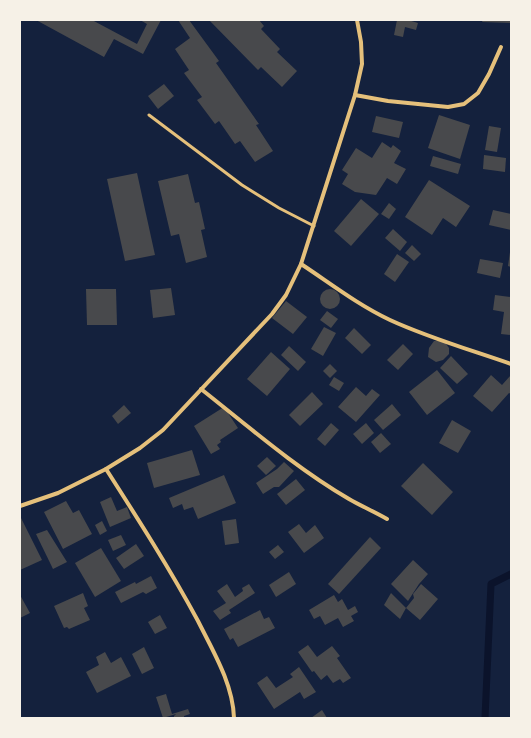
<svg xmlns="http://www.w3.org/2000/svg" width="531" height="738" font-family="Rubik,sans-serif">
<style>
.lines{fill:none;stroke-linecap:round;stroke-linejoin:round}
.stream{stroke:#0b132b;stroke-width:7}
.building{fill:#48494c}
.service{stroke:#e5c07b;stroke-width:3}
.minor{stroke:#e5c07b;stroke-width:4}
</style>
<rect width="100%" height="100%" fill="#14213d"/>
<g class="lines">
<!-- stream -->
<path class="stream" d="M485 718 491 584 511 574"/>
</g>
<!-- building -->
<g class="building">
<path d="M36 20H92L137 44 147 24 140 20H161L143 54 114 39 104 57Z"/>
<path d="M178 20H189L219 61 216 63 259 124 256 125 273 151 255 162 240 141 235 144 219 121 215 124 197 100 202 97 184 73 189 70 175 49 190 38Z"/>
<path d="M209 20H259L264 26 261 29 280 49 277 52 297 71 282 87 261 67 258 70Z"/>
<path d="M397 20H408L418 23 416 30 405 27 403 37 394 35Z"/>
<path d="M483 20H511V23L482 22Z"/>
<path d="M164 84 174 96 158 109 148 96Z"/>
<path d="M439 115 470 125 460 159 428 148Z"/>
<path d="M376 116 403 122 399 138 372 132Z"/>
<path d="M489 126 501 128 497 152 485 150Z"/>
<path d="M382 142 391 148 393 145 401 151 394 163 406 169 397 184 387 178 376 195 355 192 342 184 348 174 342 170 356 148 372 158Z"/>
<path d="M484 155 506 158 505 172 483 169Z"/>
<path d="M433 156 461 164 458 174 430 166Z"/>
<path d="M137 173 155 255 125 261 107 179Z"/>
<path d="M188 174 195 203 199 202 205 229 201 230 207 257 186 263 179 234 171 236 158 181Z"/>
<path d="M429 180 470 206 456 227 443 218 432 235 405 217Z"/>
<path d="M361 199 379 214 351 246 334 231Z"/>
<path d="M389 203 396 209 389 219 381 214Z"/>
<path d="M493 210 511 214V230L489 225Z"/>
<path d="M393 229 407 242 400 251 385 238Z"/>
<path d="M412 245 421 254 414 261 405 253Z"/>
<path d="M510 252H511V267L508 266Z"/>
<path d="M397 254 409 262 395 282 384 274Z"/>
<path d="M480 259 503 263 500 278 477 273Z"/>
<path d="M171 288 175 315 153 318 150 290Z"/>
<circle cx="330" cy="299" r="10"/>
<path d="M86 289H116L117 325H87Z"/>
<path d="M495 295 511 297V335L501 334 504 312 493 310Z"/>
<path d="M286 301 307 317 293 334 272 318Z"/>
<path d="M327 311 338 319 331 328 320 320Z"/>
<path d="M324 327 336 333 323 356 311 349Z"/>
<path d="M354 328 371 345 362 354 345 338Z"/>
<path d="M434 341H444L449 348V354L443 360 436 362 428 357 429 348Z"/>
<path d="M403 344 413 354 398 370 387 360Z"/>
<path d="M289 346 306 362 298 371 281 355Z"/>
<path d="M271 352 290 369 267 396 247 379Z"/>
<path d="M451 356 468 374 457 384 440 368Z"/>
<path d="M330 364 337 371 330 378 323 371Z"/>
<path d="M437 370 455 393 427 415 409 392Z"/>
<path d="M491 375 502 385 511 375V394L509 393 492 412 473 396Z"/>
<path d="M334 377 344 383 339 391 329 385Z"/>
<path d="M356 387 366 396 372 389 380 395 356 422 338 407Z"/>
<path d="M312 392 323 404 300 426 289 415Z"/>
<path d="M392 404 401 415 383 430 374 420Z"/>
<path d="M124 405 131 413 118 424 112 416Z"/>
<path d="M224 407 238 428 220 440 221 442 217 445 220 449 211 454 194 426Z"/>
<path d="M452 420 471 431 458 453 439 443Z"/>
<path d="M331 423 339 430 325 446 317 439Z"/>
<path d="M366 423 374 433 362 444 353 434Z"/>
<path d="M381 433 391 444 380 453 371 442Z"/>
<path d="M192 450 200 475 154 488 147 463Z"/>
<path d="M267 457 276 466 266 475 257 466Z"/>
<path d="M284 462 294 471 279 487H274L263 494 256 483 277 469Z"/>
<path d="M423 463 453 492 432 515 401 486Z"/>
<path d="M224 475 236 503 198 519 193 507 184 510 182 504 173 508 169 498Z"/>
<path d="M296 479 305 490 286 505 277 494Z"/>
<path d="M111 497 117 511 127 507 131 518 110 527 100 502Z"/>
<path d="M66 501 73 513 79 510 92 534 63 549 44 512Z"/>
<path d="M20 516 42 560 20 570Z"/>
<path d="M236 519 239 543 225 545 222 521Z"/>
<path d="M102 521 107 531 100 535 95 525Z"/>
<path d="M299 524 306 533 315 525 324 538 304 553 288 532Z"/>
<path d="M47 530 67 562 53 569 36 534Z"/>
<path d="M121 535 126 545 113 551 108 540Z"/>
<path d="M370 537 381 548 339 594 328 584Z"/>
<path d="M136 544 144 556 124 569 116 558Z"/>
<path d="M278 545 284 552 275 559 269 552Z"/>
<path d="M101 548 121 581 95 597 75 563Z"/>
<path d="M413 560 428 574 419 584 408 601 391 584Z"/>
<path d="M289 572 296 584 276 597 269 585Z"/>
<path d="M151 576 157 588 146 594 143 592 121 603 115 592 135 582 136 584Z"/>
<path d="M227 584 235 597 243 591 242 588 249 584 255 593 229 610 231 613 220 620 213 611 226 603 217 591Z"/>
<path d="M421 584 438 599 420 620 406 608 414 598 413 594Z"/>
<path d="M83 593 88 606 84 608 90 620 69 629 67 627 64 628 54 606Z"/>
<path d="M391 593 406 608 400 619 384 605Z"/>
<path d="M20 595 30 613 20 618Z"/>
<path d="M334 595 338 602 342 599 348 610 355 606 358 612 351 616 354 621 343 627 338 618 325 625 320 616 314 619 309 610Z"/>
<path d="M260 610 264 619 269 617 275 628 238 647 233 638 230 640 224 629Z"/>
<path d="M160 615 167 628 155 634 148 622Z"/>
<path d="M308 645 317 657 332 646 340 656 337 658 351 678 343 683 340 679 333 683 327 675 321 680 314 671 312 672 298 652Z"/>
<path d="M144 647 154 668 142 674 132 654Z"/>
<path d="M105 652 111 663 121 657 131 676 97 693 86 672 99 665 96 657Z"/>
<path d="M299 667 316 692 304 699 300 692 274 709 257 683 267 676 276 688 293 677 290 674Z"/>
<path d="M166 694 172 714 188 709 190 714 184 716V718H174V716L176 714 163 718 156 697Z"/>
<path d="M322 710 327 718H311Z"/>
</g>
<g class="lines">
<!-- service -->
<path class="service" d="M149 115 242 185 279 208 314 226"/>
<!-- minor -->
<g class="minor">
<path d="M355 95 388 101 448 107 464 104 478 93 489 74 501 47"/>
<path d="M301 264C330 283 358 305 390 320 429 338 471 350 511 364"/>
<path d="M201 389C249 427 296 468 349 499 361 506 375 512 387 519"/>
<path d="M106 469C138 519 170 569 198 621 213 651 233 684 234 718"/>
<path d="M20 506 58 493 106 469 140 448 163 430 272 314 286 295 301 264 355 95 362 64 361 42 357 20"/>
</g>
</g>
<!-- border -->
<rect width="531" height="738" fill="none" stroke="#f6f1e7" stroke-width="42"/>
</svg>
